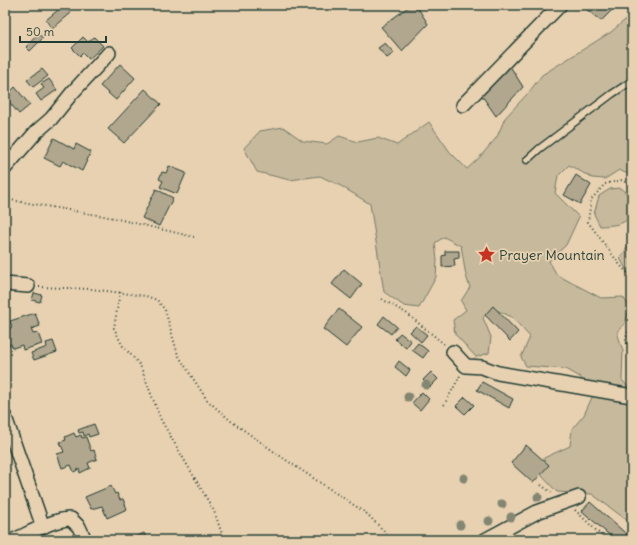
<svg xmlns="http://www.w3.org/2000/svg" width="637" height="545" font-family="Delius,sans-serif">
<style>
.green{fill:#c7b99c;stroke:#737b68}
.building{fill:#b1a78e;stroke:#1f3d34}
.lines{fill:none;stroke-linecap:round;stroke-linejoin:round}
.lane-casing{stroke:#1f3d34;stroke-width:9}
.street-casing{stroke:#1f3d34;stroke-width:16}
.path{stroke:#1f3d34;stroke-width:2;stroke-dasharray:1 3;stroke-linecap:butt}
.lane{stroke:#e8d1b1;stroke-width:6}
.street{stroke:#e8d1b1;stroke-width:13}
.tree{fill:#838672}
.labels{text-anchor:middle;stroke-width:3.5;stroke-linejoin:round;paint-order:stroke}
.poi-label{font-size:14px;fill:#1f3d34;stroke:#e8d1b1;text-anchor:start}
</style>
<rect width="100%" height="100%" fill="#e8d1b1"/>
<filter id="ink" filterUnits="userSpaceOnUse"><feTurbulence type="fractalNoise" baseFrequency=".025" numOctaves="2"/><feDisplacementMap in="SourceGraphic" scale="8" xChannelSelector="R" yChannelSelector="G"/><feConvolveMatrix kernelMatrix="1 2 1 2 8 2 1 2 1" color-interpolation-filters="sRGB"/></filter>
<g filter="url(#ink)">
<!-- green -->
<g class="green">
<path d="M632 14V176L619 170 605 179 592 178 569 165 558 176 555 193 579 217 566 245 549 261 557 275 601 298 623 297 630 308 625 323 617 332 623 351 622 380 632 391V524L592 494 557 492 542 476 544 458 570 446 572 429 584 415 593 395 580 377 566 369 526 366 521 357 530 337 512 317 492 308 483 318 491 337 489 353 476 357 455 334 453 320 466 310 461 301 470 287C464 274 464 260 461 246L444 237 435 243 437 260 436 277 419 308 404 306 384 292 370 204 341 186 320 176 290 180 257 172 244 148 260 131 283 127 303 141 327 144 339 136 358 142 378 138 397 145 429 122 450 152 467 169 479 158 497 137 505 118 529 92 542 75 611 32Z"/>
<path d="M620 188 630 196C635 223 623 225 600 226L594 214 599 196 610 189Z"/>
<path d="M632 241V281L620 258Z"/>
</g>
<!-- building -->
<g class="building">
<path d="M64 5 71 13 52 29 46 20Z"/>
<path d="M411 5H416L428 24 402 51 381 27Z"/>
<path d="M581 5H617L601 21Z"/>
<path d="M38 34 43 38 30 51 26 47Z"/>
<path d="M83 37 88 42 94 37 103 46 89 59 83 53 80 56 72 48Z"/>
<path d="M385 43 394 53 387 58 378 48Z"/>
<path d="M120 64 135 78 116 100 100 86Z"/>
<path d="M510 66 523 87 496 116 480 93Z"/>
<path d="M42 69 48 76 33 87 27 80Z"/>
<path d="M49 79 57 90 41 101 36 94 44 88 41 84Z"/>
<path d="M15 87 30 105 19 114 5 97Z"/>
<path d="M145 89 161 104 124 143 108 129Z"/>
<path d="M54 138 74 149 76 144 91 152 82 171 63 161 60 166 44 158Z"/>
<path d="M169 166 186 173 177 194 160 187 163 181 159 179 162 172 166 173Z"/>
<path d="M576 175 591 185 580 204 564 195Z"/>
<path d="M156 189 173 198 159 226 142 218Z"/>
<path d="M445 251H459V258L454 259 455 266 442 267V256L445 255Z"/>
<path d="M344 269 362 284 351 299 332 284Z"/>
<path d="M34 293 42 295 40 302 32 300Z"/>
<path d="M493 306 518 332 510 341 485 315Z"/>
<path d="M339 309 362 327 346 347 323 329Z"/>
<path d="M35 313 40 326 31 329 33 334 38 333 42 344 23 350 22 345 13 348 11 344 8 346 5 335 7 334 6 330 12 327 10 321Z"/>
<path d="M384 316 397 327 391 334 378 324Z"/>
<path d="M416 326 427 335 421 342 410 332Z"/>
<path d="M400 333 411 341 406 348 395 339Z"/>
<path d="M53 341 57 352 34 360 31 353 47 347 46 343Z"/>
<path d="M418 343 428 351 423 358 412 350Z"/>
<path d="M399 361 410 370 406 376 395 367Z"/>
<path d="M431 372 438 379 430 387 423 380Z"/>
<path d="M482 382 513 399 509 408 477 390Z"/>
<path d="M422 392 429 399 420 410 412 403Z"/>
<path d="M465 397 474 405 465 414 456 406Z"/>
<path d="M94 424 98 434 89 437 88 434 84 436 83 432 79 433 78 430Z"/>
<path d="M74 433 76 437 81 435 82 438 86 437 91 451 94 450 97 459 88 463 90 468 80 473 79 469 74 472 71 465 62 468 57 454 64 452 60 442 66 440 65 437Z"/>
<path d="M526 445 549 465 533 483 511 463Z"/>
<path d="M111 486 115 494 117 493 120 500 123 499 127 509 107 518 102 506 91 509 85 497Z"/>
<path d="M590 502 632 539V540H615L582 511Z"/>
<path d="M144 533 147 540H134L133 538Z"/>
</g>
<g class="lines">
<defs>
<path id="lane" d="M527 160 539 149 612 94 632 81"/>
<g id="street">
<path d="M463 105 560 5"/>
<path d="M5 168 36 132 51 119 72 93 109 53"/>
<path d="M5 284 28 286"/>
<path d="M453 352 466 366 482 367 498 373 632 396"/>
<path d="M5 417 43 527"/>
<path d="M14 540C30 533 53 519 71 519L79 527 85 540"/>
<path d="M485 540 537 512 579 497"/>
</g>
</defs>
<!-- lane casing -->
<use href="#lane" class="lane-casing"/>
<!-- street casing -->
<use href="#street" class="street-casing"/>
<!-- path -->
<g class="path">
<path d="M632 186 622 180 605 184 591 200 588 222 620 265 632 278"/>
<path d="M5 199 109 217 194 237"/>
<path d="M39 287 91 289 146 296 157 300 165 310 178 355 207 400 231 421 283 458 366 513 387 534 391 540"/>
<path d="M120 292 114 328 122 345 140 365 161 420 214 511 222 534 226 540"/>
<path d="M382 299 406 313 444 344"/>
<path d="M632 325 629 329 625 341 632 349"/>
<path d="M444 405 460 376"/>
<path d="M541 485 552 493"/>
<path d="M575 510 606 540"/>
</g>
<!-- lane -->
<use href="#lane" class="lane"/>
<!-- street -->
<use href="#street" class="street"/>
</g>
<!-- trees -->
<g class="tree">
<circle cx="426" cy="385" r="4.5"/>
<circle cx="408" cy="397" r="4.5"/>
<circle cx="464" cy="478" r="4.5"/>
<circle cx="538" cy="497" r="4.5"/>
<circle cx="502" cy="504" r="4.5"/>
<circle cx="511" cy="517" r="4.5"/>
<circle cx="489" cy="521" r="4.5"/>
<circle cx="460" cy="525" r="4.5"/>
</g>
</g>
<!-- icons -->
<defs>
<symbol id="sight-bare" viewBox="-9 -9 18 18"><path d="M0-6L1.8-2.2L6-1.7L2.9 1.2L3.7 5.4L0 3.3L-3.7 5.4L-2.9 1.2L-6-1.7L-1.8-2.2Z" fill="#c8321e" stroke="#e8d1b1" stroke-width="2.5" paint-order="stroke"/></symbol>
</defs>
<g fill-rule="evenodd">
<use href="#sight-bare" x="474" y="242" width="25" height="25"/>
</g>
<g class="labels">
<!-- poi labels -->
<g class="poi-label">
<text x="499" y="260">Prayer Mountain</text>
</g>
</g>
<!-- margin -->
<rect width="637" height="545" fill="none" stroke="#e8d1b1" stroke-width="20"/>
<rect x="10" y="10" width="617" height="525" fill="none" stroke="#1f3d34" stroke-width="1.5" filter="url(#ink)"/>
<!-- scale -->
<path d="M20 36v6h86v-6" fill="none" stroke="#1f3d34" stroke-width="2"/>
<text x="26" y="36" font-size="12" fill="#1f3d34" stroke="#e8d1b1" stroke-width="3" paint-order="stroke">50 m</text>
</svg>
